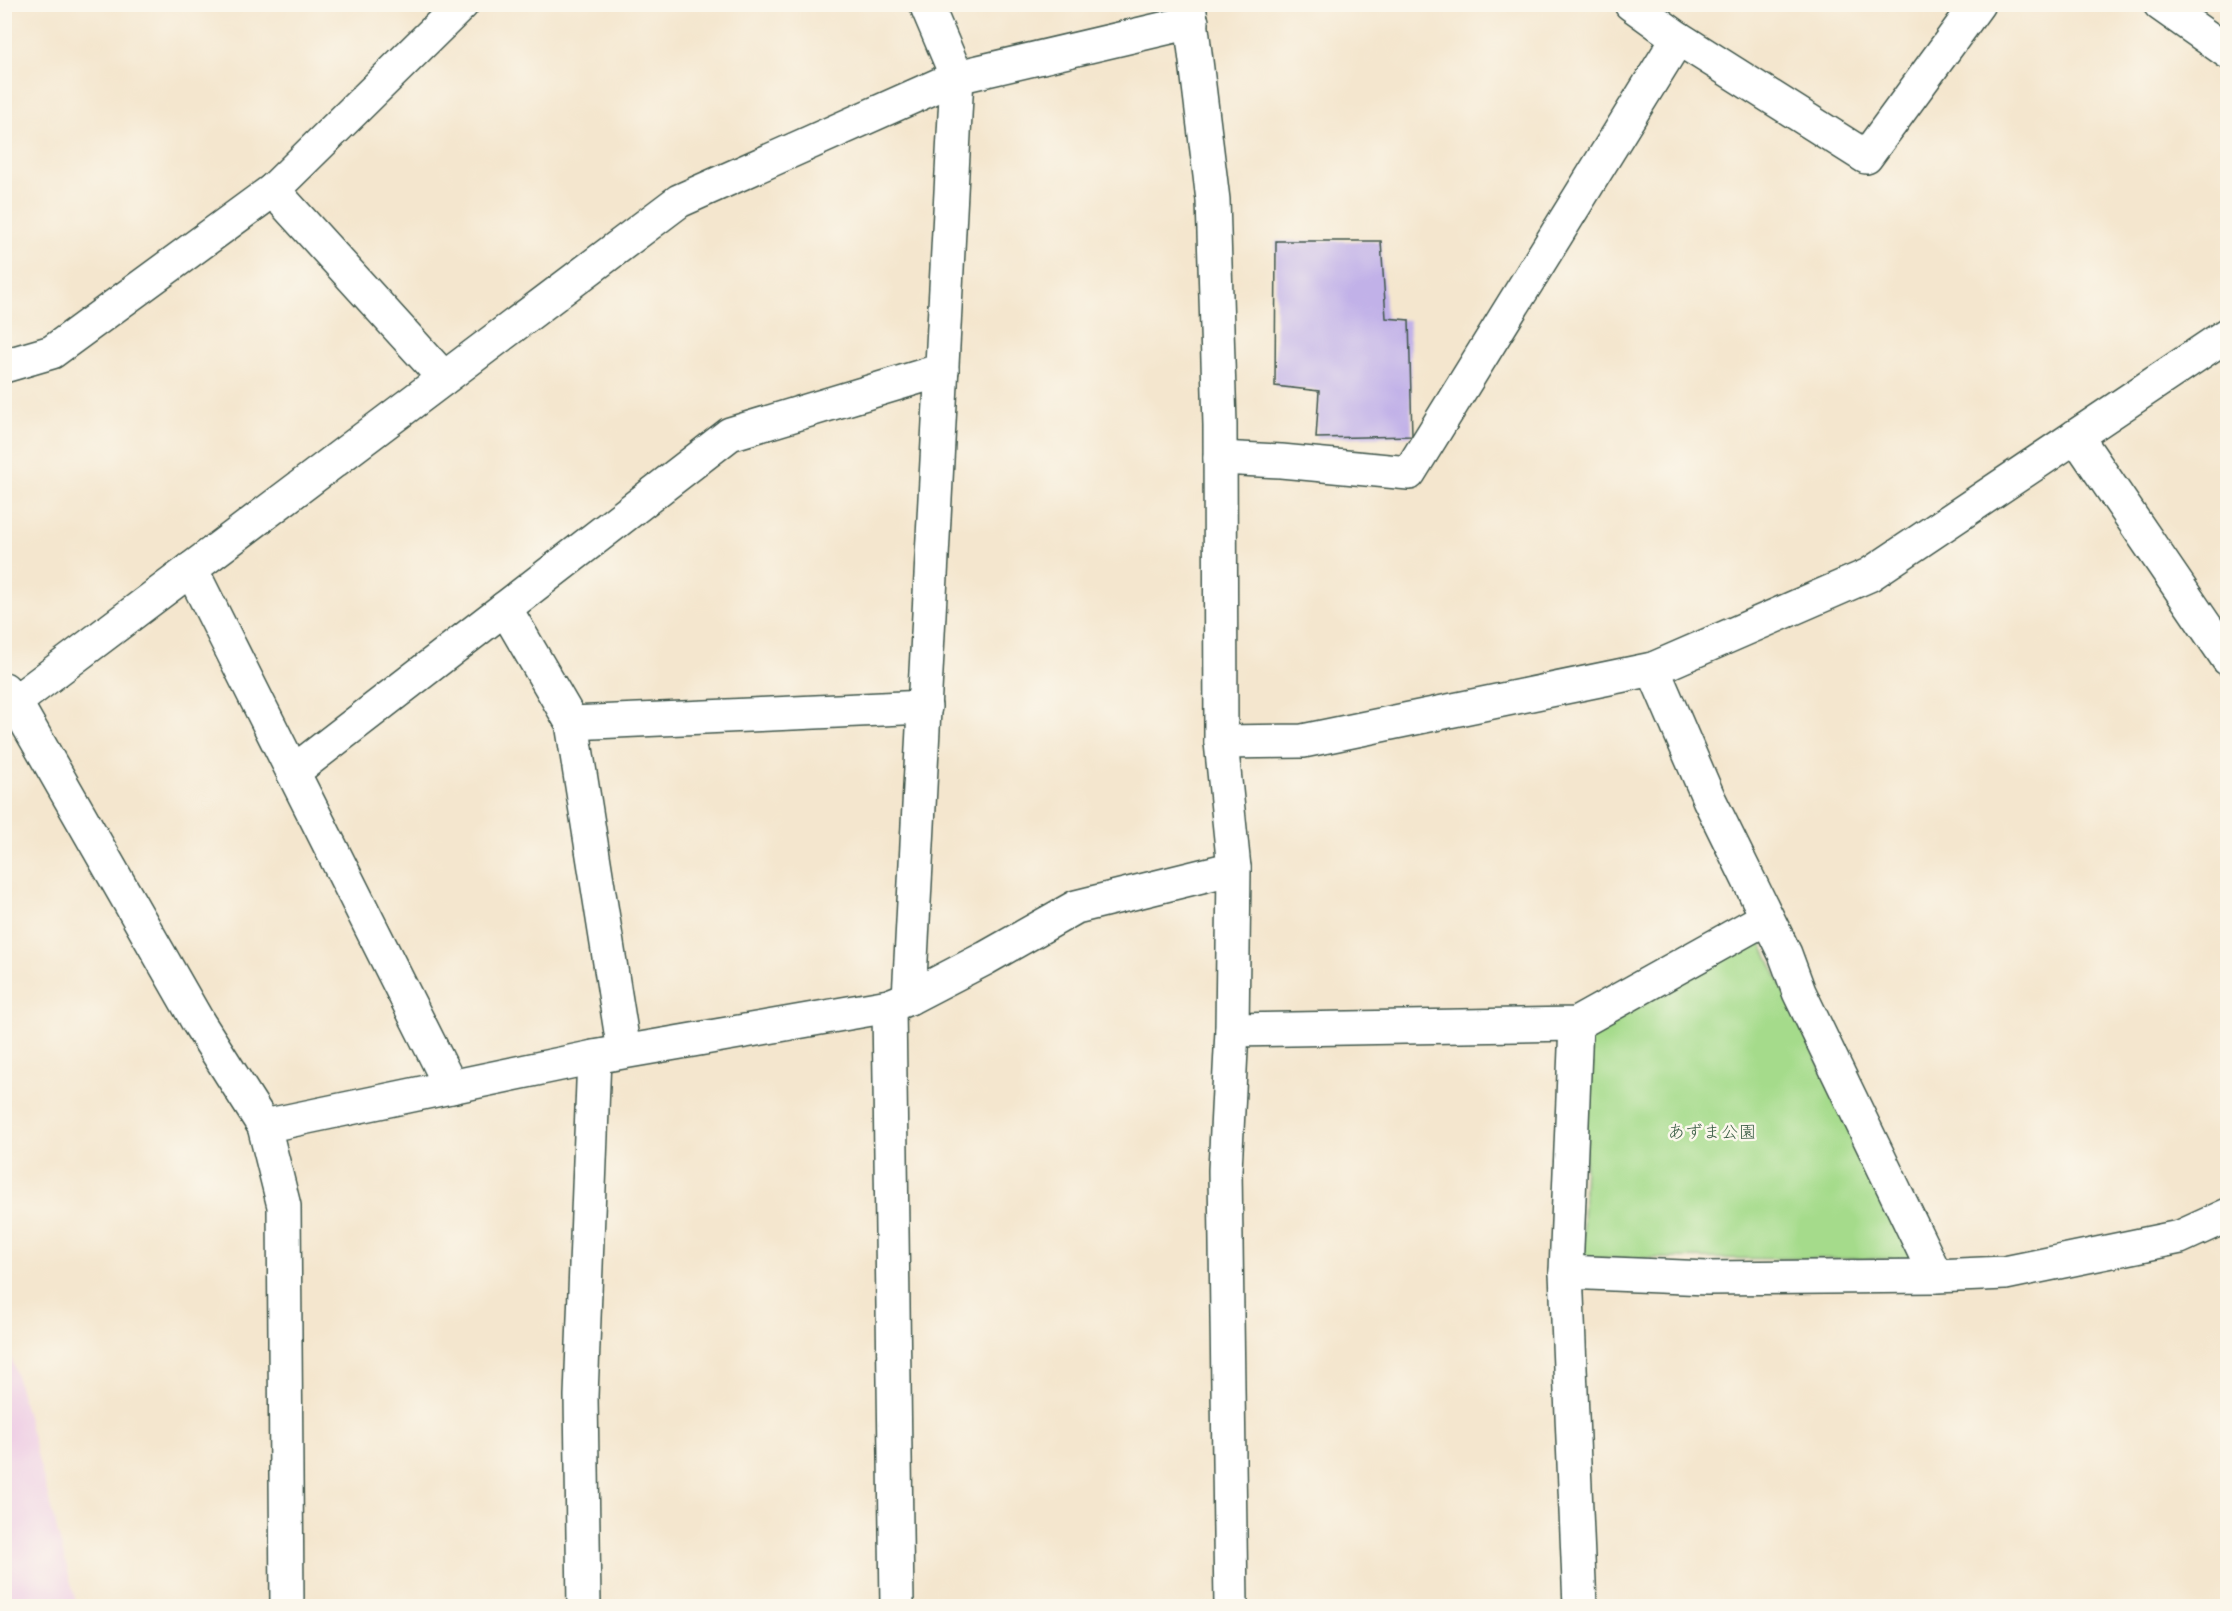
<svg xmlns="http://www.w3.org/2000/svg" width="2232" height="1611" font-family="Mali,'Klee One',sans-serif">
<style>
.built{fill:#efd0e5}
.green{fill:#a5db8b;stroke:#628c60;stroke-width:1.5}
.building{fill:#c1b1e8}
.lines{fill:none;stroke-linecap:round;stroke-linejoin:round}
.minor-casing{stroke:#3f564b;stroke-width:36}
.minor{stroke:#fff;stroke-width:33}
.labels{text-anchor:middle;stroke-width:5;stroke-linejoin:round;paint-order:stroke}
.park-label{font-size:18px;fill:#3a5d45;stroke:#fbf7ec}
</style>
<rect width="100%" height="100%" fill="#fbf7ec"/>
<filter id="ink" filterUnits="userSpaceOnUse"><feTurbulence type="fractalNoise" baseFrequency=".0167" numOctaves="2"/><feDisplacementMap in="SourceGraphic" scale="12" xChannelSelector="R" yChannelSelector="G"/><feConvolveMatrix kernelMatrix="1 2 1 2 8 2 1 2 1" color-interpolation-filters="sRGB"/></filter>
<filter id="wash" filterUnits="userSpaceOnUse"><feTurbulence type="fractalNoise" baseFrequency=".008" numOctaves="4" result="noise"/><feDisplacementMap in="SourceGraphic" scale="24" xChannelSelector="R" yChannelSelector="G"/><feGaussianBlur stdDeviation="1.35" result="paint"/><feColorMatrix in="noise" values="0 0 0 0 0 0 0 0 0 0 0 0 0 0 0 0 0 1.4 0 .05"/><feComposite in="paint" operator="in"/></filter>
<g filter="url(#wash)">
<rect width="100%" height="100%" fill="#f4e6ce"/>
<!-- built -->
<path class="built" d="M4 1333H5L77 1606H5Z"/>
<!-- green -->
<path class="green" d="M1759 939 1913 1259 1582 1258 1589 1033Z"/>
<g id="blocks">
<!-- building -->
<path class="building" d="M1276 241H1381L1386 318 1409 320 1412 436 1316 438 1319 391 1275 386Z"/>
</g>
</g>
<g filter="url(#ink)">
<use href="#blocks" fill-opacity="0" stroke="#3f564b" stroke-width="1.5"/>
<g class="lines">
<defs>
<g id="minor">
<path d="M1189 4 1213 200 1220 425 1221 742 1234 868 1232 1030 1225 1170 1231 1606"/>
<path d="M1631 4 1678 38"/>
<path d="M2160 4 2228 52"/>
<path d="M273 190 444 378"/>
<path d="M4 366 52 352 273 190 462 4"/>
<path d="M2076 436 2228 659"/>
<path d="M1220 458 1281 461 1409 473 1678 38 1866 157 1978 4"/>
<path d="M191 569 451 1087"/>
<path d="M505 608 572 723 624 1051"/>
<path d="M1653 669 1709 799 1785 954 1799 992 1936 1276"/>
<path d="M4 689 15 702 198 1022 264 1126 284 1206 287 1606"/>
<path d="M15 702 679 201 957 77 1192 22"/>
<path d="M572 723 925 707"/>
<path d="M1221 742 1303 741 1653 669 1869 575 2228 334"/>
<path d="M293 772 730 434 942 370"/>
<path d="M909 998 957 77 926 4"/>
<path d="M889 1006 897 1606"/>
<path d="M1576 1024 1566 1272 1580 1606"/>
<path d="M1232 1030 1576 1024 1766 918"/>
<path d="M264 1126 594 1057 889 1006 909 998 986 958 1076 907 1234 868"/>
<path d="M1566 1272 1707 1278 1936 1276 2005 1273 2180 1237 2228 1215"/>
<path d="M584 1606 581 1396 594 1057"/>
</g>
</defs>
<!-- minor casing -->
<use href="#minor" class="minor-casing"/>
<!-- minor -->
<use href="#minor" class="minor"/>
</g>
</g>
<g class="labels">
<!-- park labels -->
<g class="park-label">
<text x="1712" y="1138">あずま公園</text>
</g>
</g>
<!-- margin -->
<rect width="2232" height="1611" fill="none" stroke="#fbf7ec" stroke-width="24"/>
</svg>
